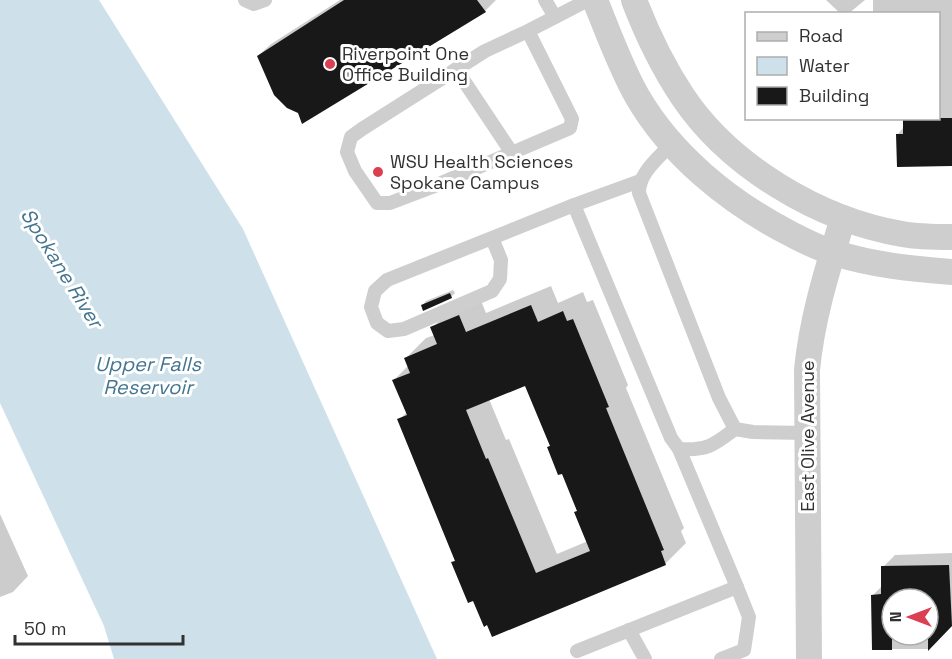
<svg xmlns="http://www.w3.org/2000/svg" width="952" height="659" font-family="'Space Grotesk',sans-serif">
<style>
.water{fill:#cee1eb}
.shadow{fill:#0003;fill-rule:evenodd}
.building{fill:#181818;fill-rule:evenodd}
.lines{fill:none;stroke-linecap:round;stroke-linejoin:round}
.service{stroke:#cecece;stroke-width:14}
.minor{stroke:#cecece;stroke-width:26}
.poi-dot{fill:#db3f52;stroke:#fff;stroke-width:2}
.labels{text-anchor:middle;stroke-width:6;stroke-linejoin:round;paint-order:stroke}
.poi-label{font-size:18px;fill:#313131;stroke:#fff;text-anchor:start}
.street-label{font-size:18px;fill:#313131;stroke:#fff}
.water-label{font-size:20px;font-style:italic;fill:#43758f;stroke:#fff}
</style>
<rect width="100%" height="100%" fill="#fff"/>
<!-- water -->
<path class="water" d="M0 0H99L243 229 437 659H114L104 626 0 403Z"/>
<!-- shadow -->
<g class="shadow">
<path d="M340 0H496L485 11 299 112 258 56 271 44Z"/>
<path d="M826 0H865L848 14H841Z"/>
<path d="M873 0H952V164L897 135 904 127 938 118V14H873Z"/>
<path d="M551 286 558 303 583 292 587 302 593 300 628 385 626 388 684 528 681 531 686 543 665 564 474 599 453 563 456 559 399 420 407 412 394 380 408 366 405 359 426 338 435 335 432 328 452 308 479 296 486 313ZM526 384 551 445 548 447 563 472 578 510 588 541 557 554 509 439 506 440 489 399Z"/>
<path d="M453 290 455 293 451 297 423 305 426 301Z"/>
<path d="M0 514 28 576 13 592 0 597Z"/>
<path d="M952 553V624L928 649H873V595L883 585V567L895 555ZM892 599H928V635H892Z"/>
</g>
<!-- building -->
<g class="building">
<path d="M344 0H477L486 12 302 124 298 113 287 108 274 95 257 56Z"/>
<path d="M903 118H952V166L897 167 896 134H903Z"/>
<path d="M450 293 452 298 423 311 421 305Z"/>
<path d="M531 305 538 322 563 311 567 321 573 319 609 407 606 408 664 550 661 551 666 565 492 637 487 625 484 627 473 601 468 603 451 562 455 561 397 419 407 415 392 380 410 373 404 358 437 344 430 327 459 315 466 332ZM525 386 550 446 547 447 558 475 562 474 577 511 574 512 590 551 536 573 488 458 486 459 466 410Z"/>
<path d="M949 565 952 626 928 651V599H892V650H872L871 595 881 594V566Z"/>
</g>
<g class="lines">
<!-- service -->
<g class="service">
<path d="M245 0 254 4 265 0"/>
<path d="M545 0 555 17"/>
<path d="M528 31 572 119 570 128 432 187 390 203H377L355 171 347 152 351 137 362 129 485 51 528 31 588 0"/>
<path d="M456 69 512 153"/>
<path d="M672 143C659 158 639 172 639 193L719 398 735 429 753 432 807 433"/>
<path d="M640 181 574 205 671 438 679 449C707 451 714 445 735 429"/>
<path d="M492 238 501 260 500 279 492 291 404 329 388 331 377 323 371 307 375 291 387 280 574 205"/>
<path d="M629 630 645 659"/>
<path d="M577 651 737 587 679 449"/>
<path d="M721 659 744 650 749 617 737 587"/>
</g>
<!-- minor -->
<g class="minor">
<path d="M595 0C608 32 620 66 637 96 671 155 729 202 789 233 803 240 819 249 835 253 873 265 912 269 952 272"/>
<path d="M634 0C647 34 663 67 683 97 730 167 820 220 902 234 919 237 935 237 952 237"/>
<path d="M809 659 807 370C812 317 828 268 843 218"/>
</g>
</g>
<!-- markers -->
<g class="poi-dot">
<circle cx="330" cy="64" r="6"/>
<circle cx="378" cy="172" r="6"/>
</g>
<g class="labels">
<!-- poi labels -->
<g class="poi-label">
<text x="342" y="60">Riverpoint One<tspan x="342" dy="21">Office Building</tspan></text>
<text x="390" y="168">WSU Health Sciences<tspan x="390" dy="21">Spokane Campus</tspan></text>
</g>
<!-- street labels -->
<g class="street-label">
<text transform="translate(808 436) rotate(-90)" y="6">East Olive Avenue</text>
</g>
<!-- water labels -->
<g class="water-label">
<text transform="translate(62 268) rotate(58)" y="7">Spokane River</text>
<text x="148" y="371">Upper Falls<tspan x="148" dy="23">Reservoir</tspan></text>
</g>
</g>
<!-- legend -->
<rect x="745" y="12" width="195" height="108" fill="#ffffff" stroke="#adadad" stroke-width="1.5"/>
<rect x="757" y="32" width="30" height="9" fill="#cecece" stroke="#adadad" stroke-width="1.5"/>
<text x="799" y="42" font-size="18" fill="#313131">Road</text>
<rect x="757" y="57" width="30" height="18" fill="#cee1eb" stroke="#adadad" stroke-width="1.5"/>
<text x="799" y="72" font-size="18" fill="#313131">Water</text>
<rect x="757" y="87" width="30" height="18" fill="#181818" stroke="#adadad" stroke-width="1.5"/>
<text x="799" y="102" font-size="18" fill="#313131">Building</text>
<!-- north arrow -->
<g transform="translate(910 617) rotate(270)"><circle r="28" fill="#ffffff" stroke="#adadad" stroke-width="1.5"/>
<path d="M0-4.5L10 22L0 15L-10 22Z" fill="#db3f52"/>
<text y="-9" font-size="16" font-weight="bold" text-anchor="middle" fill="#313131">N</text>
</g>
<!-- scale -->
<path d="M15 635v9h168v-9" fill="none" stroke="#313131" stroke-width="3"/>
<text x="24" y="635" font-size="18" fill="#313131" stroke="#ffffff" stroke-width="4.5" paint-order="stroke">50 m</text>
</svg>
